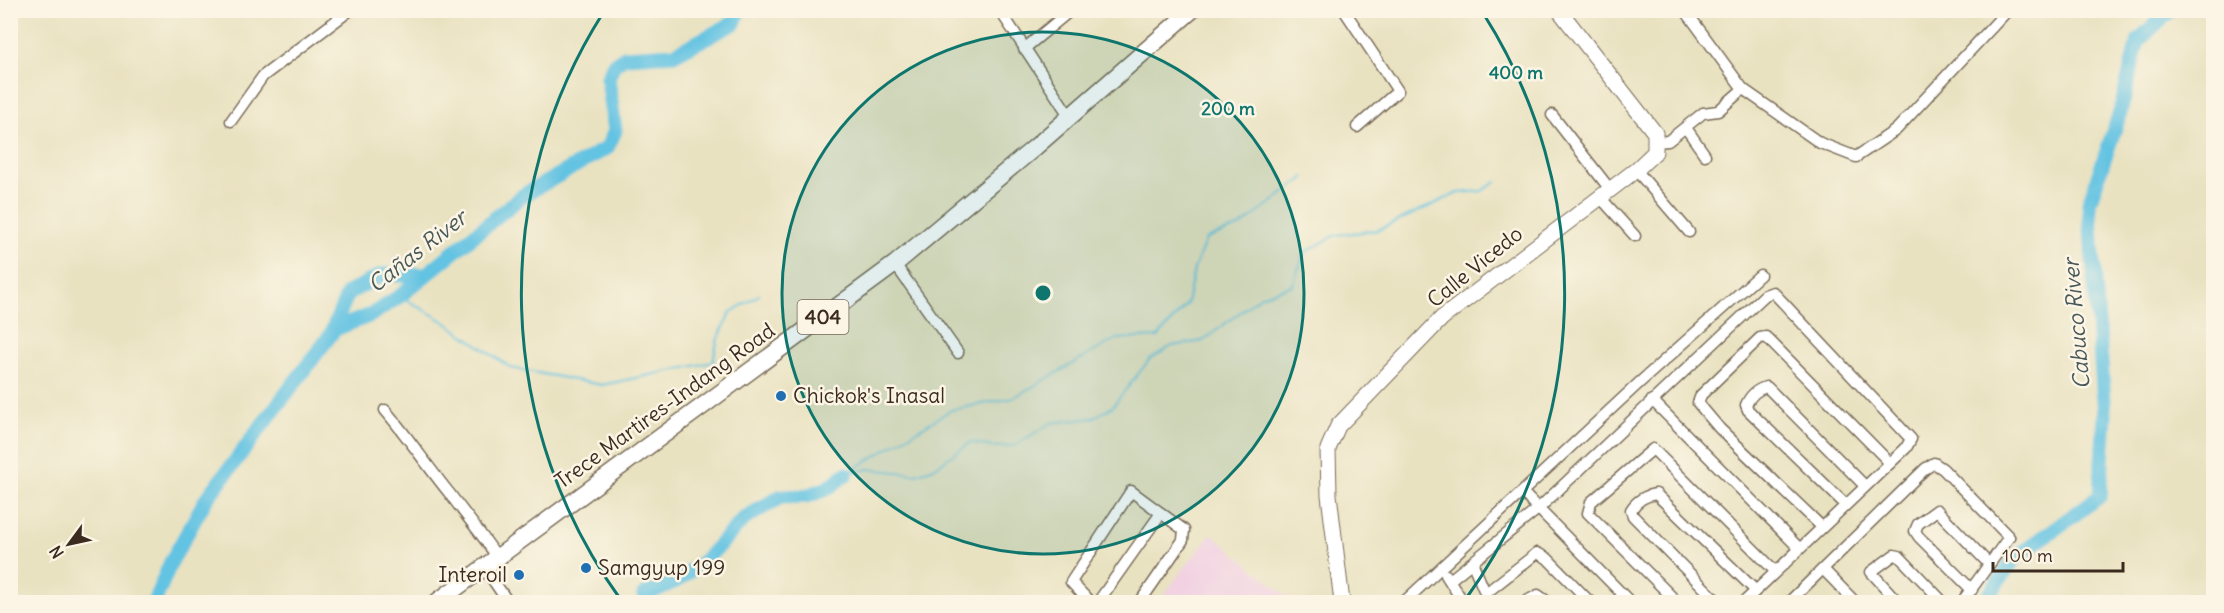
<svg xmlns="http://www.w3.org/2000/svg" width="2224" height="613" font-family="Delius,sans-serif">
<style>
.built{fill:#f1d0e2}
.lines{fill:none;stroke-linecap:round;stroke-linejoin:round}
.stream{stroke:#63c3e2;stroke-width:2}
.river{stroke:#63c3e2;stroke-width:15}
.street-casing{stroke:#786a57;stroke-width:13}
.secondary-casing{stroke:#786a57;stroke-width:17}
.primary-casing{stroke:#786a57;stroke-width:19}
.street{stroke:#fff;stroke-width:10}
.secondary{stroke:#fff;stroke-width:15}
.primary{stroke:#fff;stroke-width:16}
.ring{fill:none;stroke:#0f766e;stroke-width:3}
.poi-dot{fill:#1f6fb2;stroke:#fcf5e5;stroke-width:2}
.labels{text-anchor:middle;stroke-width:5;stroke-linejoin:round;paint-order:stroke}
.shield{fill:#fcf5e5;stroke:#75675a;stroke-width:1.5}
.shield-label{font-size:20px;font-weight:bold;fill:#3b2a1e}
.street-label{font-size:21px;fill:#3b2a1e;stroke:#fcf5e5}
.poi-label{font-size:21px;fill:#3b2a1e;stroke:#fcf5e5;text-anchor:start}
.water-label{font-size:22px;font-style:italic;fill:#475859;stroke:#fcf5e5}
.centre{fill:#0f766e;stroke:#fcf5e5;stroke-width:3}
.ring-label{font-size:18px;text-anchor:middle;font-weight:bold;fill:#0f766e;stroke:#fcf5e5;stroke-width:5;stroke-linejoin:round;paint-order:stroke}
</style>
<rect width="100%" height="100%" fill="#fcf5e5"/>
<filter id="ink" filterUnits="userSpaceOnUse"><feTurbulence type="fractalNoise" baseFrequency=".0167" numOctaves="2"/><feDisplacementMap in="SourceGraphic" scale="12" xChannelSelector="R" yChannelSelector="G"/><feConvolveMatrix kernelMatrix="1 2 1 2 8 2 1 2 1" color-interpolation-filters="sRGB"/></filter>
<filter id="wash" filterUnits="userSpaceOnUse"><feTurbulence type="fractalNoise" baseFrequency=".008" numOctaves="4" result="noise"/><feDisplacementMap in="SourceGraphic" scale="24" xChannelSelector="R" yChannelSelector="G"/><feGaussianBlur stdDeviation="1.35" result="paint"/><feColorMatrix in="noise" values="0 0 0 0 0 0 0 0 0 0 0 0 0 0 0 0 0 1.4 0 .05"/><feComposite in="paint" operator="in"/></filter>
<g filter="url(#wash)">
<rect width="100%" height="100%" fill="#e9e2c1"/>
<!-- built -->
<path class="built" d="M1211 534 1294 602H1158Z"/>
<g class="lines">
<!-- stream -->
<g class="stream">
<path d="M400 296 445 322 511 368 602 385 713 362 717 341 731 312 759 295"/>
<path d="M849 472 951 410 1013 398 1116 339 1158 337 1187 304 1194 269 1206 239 1241 226 1305 177"/>
<path d="M846 474 868 469 916 474 934 468 971 442 992 447 1014 446 1051 423 1093 418 1112 407 1150 359 1172 346 1203 341 1261 296 1293 285 1304 253 1336 235 1378 230 1458 193 1482 191 1496 182"/>
</g>
<!-- river -->
<g class="river">
<path d="M332 331 348 293 382 275H425"/>
<path d="M644 595 676 581 703 562 744 519 780 497 807 496 828 488 846 474"/>
<path d="M154 602 171 562 205 501 335 329 371 315 400 296 522 196 607 148 615 131 608 78 614 64 625 57 675 54 734 23 739 10"/>
<path d="M1984 602 2015 558 2100 496 2105 414 2089 203 2120 113 2138 41 2170 10"/>
</g>
</g>
</g>
<g filter="url(#ink)">
<g class="lines">
<defs>
<g id="street">
<path d="M925 10H927"/>
<path d="M1344 10 1398 91 1357 127"/>
<path d="M1001 12 1070 117"/>
<path d="M1024 49 1071 10"/>
<path d="M1743 89 1820 143 1856 157 1896 130 2008 10"/>
<path d="M1552 115 1609 188"/>
<path d="M231 121 263 76 349 11"/>
<path d="M1686 128 1705 155"/>
<path d="M1655 142 1668 141 1703 113 1718 111 1743 89 1685 10"/>
<path d="M1636 170 1689 232"/>
<path d="M1599 196 1635 236"/>
<path d="M895 264 958 353"/>
<path d="M1652 400 1799 548"/>
<path d="M385 410C408 437 428 467 450 494 466 516 482 534 497 557"/>
<path d="M1523 493 1630 602"/>
<path d="M1845 504 1748 410 1746 405C1750 396 1757 389 1767 387L1865 486"/>
<path d="M1822 527 1720 429 1698 403 1701 395 1760 338 1766 337 1890 463"/>
<path d="M1473 564 1489 602"/>
<path d="M484 567 508 602"/>
<path d="M1823 569 1855 602"/>
<path d="M1446 575 1463 602"/>
<path d="M1450 580 1538 509 1765 295 1773 292 1911 439 1906 448 1744 602"/>
<path d="M1972 590 1919 537 1915 531 1918 524 1937 510 1989 564"/>
<path d="M1486 593 1537 553 1547 558 1590 602"/>
<path d="M1090 602 1071 582 1131 491 1184 530 1183 540 1140 602"/>
<path d="M1098 602 1161 513"/>
<path d="M1404 602 1639 383 1760 275"/>
<path d="M1525 602 1538 595 1548 602"/>
<path d="M1677 602 1588 513 1591 502 1653 449 1775 571"/>
<path d="M1718 602 1633 516 1631 510C1636 501 1646 495 1656 494L1755 590"/>
<path d="M1789 602 1925 469 1934 463 1943 469 2009 537 1962 602"/>
<path d="M1898 602 1871 572 1894 555 1899 556 1943 602"/>
</g>
<path id="secondary" d="M1342 602 1329 495 1328 449 1338 426 1442 318 1636 170 1655 152V133L1559 10"/>
<path id="primary" d="M437 602 895 264 1033 149 1192 10"/>
</defs>
<!-- street casing -->
<use href="#street" class="street-casing"/>
<!-- secondary casing -->
<use href="#secondary" class="secondary-casing"/>
<!-- primary casing -->
<use href="#primary" class="primary-casing"/>
<!-- street -->
<use href="#street" class="street"/>
<!-- secondary -->
<use href="#secondary" class="secondary"/>
<!-- primary -->
<use href="#primary" class="primary"/>
</g>
</g>
<!-- distance rings -->
<circle cx="1043" cy="293" r="261" fill="#0f766e" fill-opacity=".12"/>
<g class="ring">
<circle cx="1043" cy="293" r="261"/>
<path d="M621 600A522 522 0 0 1 603 13M1483 13A522 522 0 0 1 1465 600"/>
</g>
<!-- markers -->
<g class="poi-dot">
<circle cx="781" cy="396" r="6"/>
<circle cx="586" cy="568" r="6"/>
<circle cx="519" cy="575" r="6"/>
</g>
<g class="labels">
<!-- shield labels -->
<rect class="shield" x="797.5" y="300" width="51" height="34" rx="4.5"/>
<g class="shield-label">
<text x="823" y="324">404</text>
</g>
<!-- street labels -->
<g class="street-label">
<text transform="translate(1475 267) rotate(-39)" y="7">Calle Vicedo</text>
<text transform="translate(665 406) rotate(-36)" y="7">Trece Martires-Indang Road</text>
</g>
<!-- poi labels -->
<g class="poi-label">
<text x="793" y="403">Chickok's Inasal</text>
<text x="598" y="575">Samgyup 199</text>
<text x="507" y="582" text-anchor="end">Interoil</text>
</g>
<!-- water labels -->
<g class="water-label">
<text transform="translate(417 251) rotate(-38)" y="8">Cañas River</text>
<text transform="translate(2076 324) rotate(-95)" y="8">Cabuco River</text>
</g>
</g>
<circle cx="1043" cy="293" r="9" class="centre"/>
<g class="ring-label">
<text x="1516" y="79">400 m</text>
<text x="1228" y="115">200 m</text>
</g>
<!-- margin -->
<rect width="2224" height="613" fill="none" stroke="#fcf5e5" stroke-width="36"/>
<!-- north arrow -->
<g transform="translate(69 544) rotate(237)" stroke="#fcf5e5" stroke-width="4.5" paint-order="stroke">
<path d="M0-4.5L10 22L0 15L-10 22Z" fill="#3b2a1e"/>
<text y="-9" font-size="16" font-weight="bold" text-anchor="middle" fill="#3b2a1e">N</text>
</g>
<!-- scale -->
<path d="M1993 562v9h130v-9" fill="none" stroke="#3b2a1e" stroke-width="3"/>
<text x="2002" y="562" font-size="18" fill="#3b2a1e" stroke="#fcf5e5" stroke-width="4.5" paint-order="stroke">100 m</text>
</svg>
